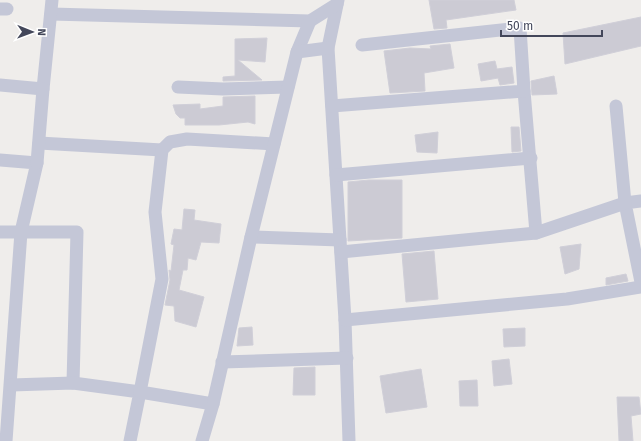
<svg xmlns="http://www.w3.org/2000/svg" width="641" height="441" font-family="'Fira Sans',sans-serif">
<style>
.building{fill:#cccbd4;stroke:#d0cfd8}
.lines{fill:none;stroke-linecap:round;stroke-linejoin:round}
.minor{stroke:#c4c7d7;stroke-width:13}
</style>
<rect width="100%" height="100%" fill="#efedeb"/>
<!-- building -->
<g class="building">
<path d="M429 0H514L516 10 446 20 447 28 434 29Z"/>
<path d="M641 17V46L565 64 563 33Z"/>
<path d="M267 38 265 62 238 60 262 80 223 81V77L235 76V39Z"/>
<path d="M450 44 454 68 424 73 425 91 390 93 384 51 410 48 431 49 430 46Z"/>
<path d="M495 61 497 69 512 67 514 83 500 85 498 78 481 81 478 64Z"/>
<path d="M554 76 557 94 532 95 531 81Z"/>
<path d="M255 96V124L248 122 219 125H185V118H180L176 114 173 105 200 104V109L223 106V97Z"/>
<path d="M511 127H519L521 151 512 152Z"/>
<path d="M438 132 437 153 417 152 415 135Z"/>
<path d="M369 180H402V238L348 241V182Z"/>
<path d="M184 209 195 210 194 220 221 224 219 243 201 242 196 260 188 258 187 270H183L179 290 204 297 196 327 175 321 174 306 165 305 170 280 169 270 171 271 174 245 171 244 174 229 182 230Z"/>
<path d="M581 244 579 269 565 274 560 247Z"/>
<path d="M434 251 438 299 406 302 402 254Z"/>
<path d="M626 274 628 281 606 285V278Z"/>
<path d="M252 327 253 345 237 346 239 328Z"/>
<path d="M525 328V346L504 347 503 329Z"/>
<path d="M509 359 512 384 494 386 492 361Z"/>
<path d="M315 367V395H293L294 368Z"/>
<path d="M421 369 427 407 386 413 380 376Z"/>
<path d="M477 380 478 406H460L459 381Z"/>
<path d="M617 397H639L641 414 631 416 633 441H619Z"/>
</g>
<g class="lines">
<!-- minor -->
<g class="minor">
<path d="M338 0 328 48 345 320 349 441"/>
<path d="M0 9H7"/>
<path d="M51 14 310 21 337 4"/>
<path d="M297 52 310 21"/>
<path d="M0 85 43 89 52 0"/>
<path d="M178 87 223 89 288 87"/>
<path d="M524 91 536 233"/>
<path d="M332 106 524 91 520 28 362 45"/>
<path d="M39 143 162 150"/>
<path d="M0 160 37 163 21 232 6 441"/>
<path d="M37 163 43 89"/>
<path d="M336 175 531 158"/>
<path d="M641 201 625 203 641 282"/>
<path d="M0 232H77L73 383"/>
<path d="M251 237 340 240"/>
<path d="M341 252 536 233 625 203 616 106"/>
<path d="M345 320 567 299 641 287"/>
<path d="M222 362 347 358"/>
<path d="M11 385 73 383 140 392 130 441"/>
<path d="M213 404 140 392 162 279 155 212 162 150 170 142 187 139 274 144"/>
<path d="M202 441 213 404 251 237 297 52 328 48"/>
</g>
</g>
<!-- north arrow -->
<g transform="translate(32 32) rotate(91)" stroke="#ffffff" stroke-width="3" paint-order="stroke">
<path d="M0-3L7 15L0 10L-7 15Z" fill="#43475a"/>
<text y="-6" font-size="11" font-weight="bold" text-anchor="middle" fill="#43475a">N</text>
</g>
<!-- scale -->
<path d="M501 30v6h101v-6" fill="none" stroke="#43475a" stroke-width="2"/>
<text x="507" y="30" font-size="12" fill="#43475a" stroke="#ffffff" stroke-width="3" paint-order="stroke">50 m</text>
</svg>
